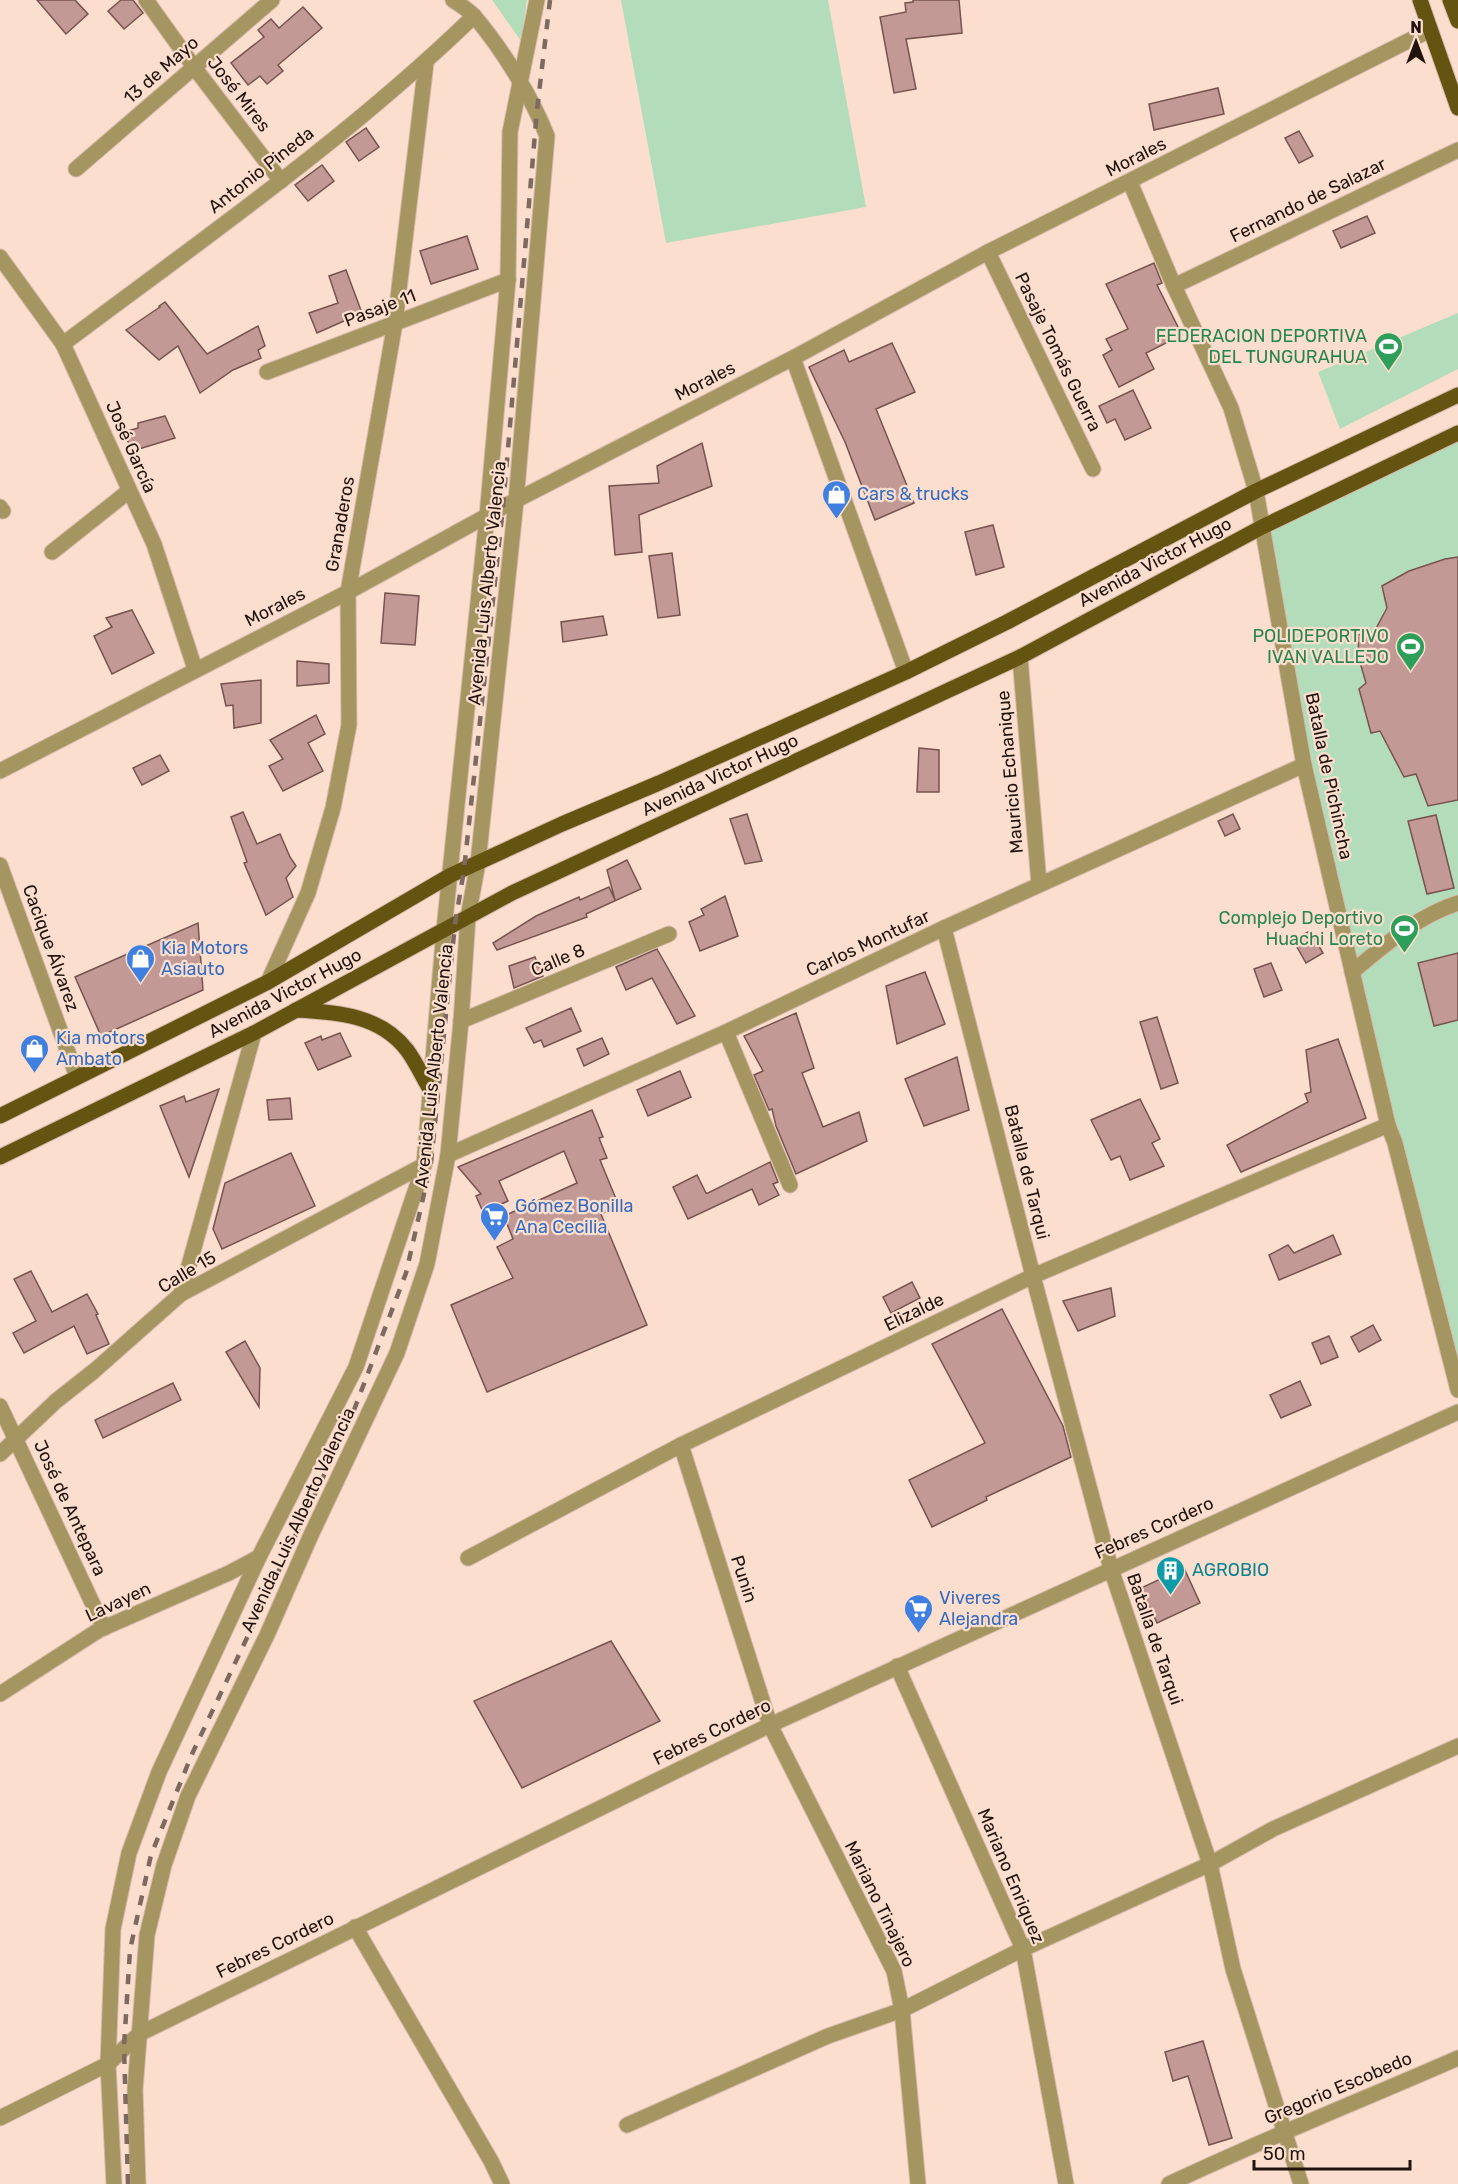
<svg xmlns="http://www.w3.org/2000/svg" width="1458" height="2184" font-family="Rubik,sans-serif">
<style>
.green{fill:#b3ddba}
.building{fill:#c29995;stroke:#77534f;stroke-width:1.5}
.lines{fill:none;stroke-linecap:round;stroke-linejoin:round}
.minor-casing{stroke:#d5baab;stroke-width:17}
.major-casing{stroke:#d5baab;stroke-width:17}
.minor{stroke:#a59560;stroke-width:15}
.major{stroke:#655312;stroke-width:15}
.rail{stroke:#7d695f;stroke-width:4.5;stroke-dasharray:10 10;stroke-linecap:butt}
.labels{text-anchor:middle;stroke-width:4.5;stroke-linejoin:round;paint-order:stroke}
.street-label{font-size:18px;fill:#21140e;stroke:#fcdece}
.leisure-label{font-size:18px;fill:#27864d;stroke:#fcdece;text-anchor:end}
.shop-label{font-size:18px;fill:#366cbe;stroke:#fcdece;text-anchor:start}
.culture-label{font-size:18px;fill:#0d838f;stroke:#fcdece;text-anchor:start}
</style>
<rect width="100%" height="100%" fill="#fcdece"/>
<!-- green -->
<g class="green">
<path d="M492 0H527L521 41Z"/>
<path d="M621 0H828L866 207 666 243Z"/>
<path d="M1458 313V369L1340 429 1318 372Z"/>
<path d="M1458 433V1391L1304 765 1262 527Z"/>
</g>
<!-- building -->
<g class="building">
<path d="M37 0H75L88 14 66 34Z"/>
<path d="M121 0H133L143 13 124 29 108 11Z"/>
<path d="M913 0H959L962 33 906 39 916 89 894 93 880 17 906 12 905 3 913 2Z"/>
<path d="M303 7 322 28 278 65 283 71 267 84 260 76 248 85 231 63 264 37 258 30 271 19 279 28Z"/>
<path d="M1218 88 1224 114 1154 130 1149 104Z"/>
<path d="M366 128 379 147 359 161 346 142Z"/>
<path d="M1299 131 1313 156 1299 163 1285 138Z"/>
<path d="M322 165 334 181 308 201 295 185Z"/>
<path d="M1367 216 1375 233 1341 248 1333 231Z"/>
<path d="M467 236 478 269 431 284 420 251Z"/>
<path d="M1154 263 1162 283 1157 285 1182 335 1146 353 1154 369 1119 387 1103 355 1112 350 1106 339 1128 329 1106 284Z"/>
<path d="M346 270 362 313 317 333 309 313 338 303 329 276Z"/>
<path d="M165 302 207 354 258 326 265 346 258 350 261 358 233 370 200 393 178 346 159 360 126 330 160 307 159 306Z"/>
<path d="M892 343 915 392 876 409 914 503 875 520 845 442 809 367 844 350 849 362Z"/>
<path d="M1133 390 1151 428 1125 440 1115 419 1107 423 1099 406Z"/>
<path d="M165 416 175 438 132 451 124 432 138 428V423Z"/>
<path d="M702 443 712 486 639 515 642 552 615 555 609 486 659 483 657 466Z"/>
<path d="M993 525 1004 567 976 575 965 532Z"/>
<path d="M672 553 680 615 658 618 649 556Z"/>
<path d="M1458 557V800L1428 806 1416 774 1404 777 1380 731 1371 733 1359 689 1366 683 1359 659 1358 635 1374 632 1387 608 1382 586 1409 571 1445 559Z"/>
<path d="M385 593 419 596 415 645 381 643Z"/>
<path d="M132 610 154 653 112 674 94 636 112 627 106 618Z"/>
<path d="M603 616 607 635 563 642 561 622Z"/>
<path d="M297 661 329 664V683L297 686Z"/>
<path d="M261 680V723L234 728 233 705 226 706 221 684Z"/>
<path d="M316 715 325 734 308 743 323 771 283 791 269 766 283 759 270 740Z"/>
<path d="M919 748 939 750V792H917Z"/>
<path d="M160 755 169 771 142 785 133 768Z"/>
<path d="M243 812 257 844 280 834 290 857 296 866 286 878 293 897 266 915 244 863 247 862 231 817Z"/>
<path d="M747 814 762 861 745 864 730 819Z"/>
<path d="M1233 814 1240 829 1225 836 1218 821Z"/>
<path d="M1436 815 1454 888 1427 894 1408 821Z"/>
<path d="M627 860 641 889 586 914 587 917 497 950 493 943 536 916 579 897 580 900 609 887 615 900 607 870Z"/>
<path d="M725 896 738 936 700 951 689 922 704 915 701 909Z"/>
<path d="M198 923 203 990 101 1036 75 977Z"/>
<path d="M1310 931 1323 953 1306 963 1293 940Z"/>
<path d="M657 949 695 1016 677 1024 652 978 626 990 616 967Z"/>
<path d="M1458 953V1020L1434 1026 1418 963Z"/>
<path d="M535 957 543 976 514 988 509 966Z"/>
<path d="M1271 963 1282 990 1264 997 1254 969Z"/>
<path d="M925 972 945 1024 897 1044 886 986Z"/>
<path d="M571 1008 581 1031 544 1047 541 1040 534 1043 526 1028Z"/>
<path d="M796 1013 814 1068 802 1073 823 1127 859 1112 867 1141 796 1174 776 1126 772 1109 769 1110 754 1075 763 1071 744 1036Z"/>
<path d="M1157 1017 1178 1083 1161 1089 1140 1022Z"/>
<path d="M340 1033 351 1056 318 1070 305 1043 321 1036 322 1040Z"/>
<path d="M602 1038 609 1054 584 1066 577 1049Z"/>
<path d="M1338 1039 1366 1118 1241 1172 1227 1145 1308 1102 1305 1094 1311 1092 1306 1050Z"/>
<path d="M957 1057 969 1110 924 1126 905 1079Z"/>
<path d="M680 1071 691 1097 648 1116 637 1090Z"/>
<path d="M219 1089 189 1177 160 1106 184 1096 186 1102Z"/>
<path d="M290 1098 292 1119 269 1120 267 1100Z"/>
<path d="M1140 1099 1160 1139 1152 1143 1164 1166 1130 1180 1120 1156 1111 1160 1091 1120Z"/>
<path d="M592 1110 603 1137 599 1138 607 1158 600 1160 619 1206 601 1214 647 1325 487 1392 451 1305 513 1278 497 1247 513 1239 504 1216 577 1183 564 1151 499 1181 508 1201 483 1212 476 1196 481 1194 458 1167Z"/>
<path d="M291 1153 315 1206 222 1249 213 1229 225 1183Z"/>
<path d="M770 1162 778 1182 773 1184 779 1195 759 1205 752 1189 688 1219 673 1187 697 1175 706 1193H708Z"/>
<path d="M1333 1235 1341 1254 1279 1280 1269 1255 1288 1245 1294 1253Z"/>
<path d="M31 1271 52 1312 87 1294 98 1314 96 1315 109 1344 87 1354 74 1326 24 1353 13 1333 36 1321 14 1279Z"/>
<path d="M912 1282 920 1298 891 1313 883 1297Z"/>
<path d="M1111 1288 1115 1316 1078 1331 1063 1301Z"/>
<path d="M1002 1309 1063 1426 1071 1457 986 1497 987 1500 932 1527 909 1480 985 1443 932 1344Z"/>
<path d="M1373 1325 1381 1340 1359 1352 1351 1337Z"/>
<path d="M1329 1336 1338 1357 1321 1364 1312 1343Z"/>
<path d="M245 1341 260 1368 259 1407 226 1352Z"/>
<path d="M1300 1381 1311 1405 1281 1418 1270 1395Z"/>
<path d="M173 1383 181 1400 103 1438 95 1420Z"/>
<path d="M1184 1568 1200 1603 1157 1623 1141 1588Z"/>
<path d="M611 1641 660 1721 522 1788 474 1701Z"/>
<path d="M1203 2041 1232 2138 1209 2145 1188 2076 1173 2081 1165 2052Z"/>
</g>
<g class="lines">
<defs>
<g id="minor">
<path d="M146 0 194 67 281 181"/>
<path d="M76 169 272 0"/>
<path d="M1130 182 1174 286 1231 408 1256 491 1304 765 1388 1125 1395 1143 1458 1390"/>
<path d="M988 252 1093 469"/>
<path d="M0 257 63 344 154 544 195 669"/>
<path d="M1174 286 1458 150"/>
<path d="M63 344C203 239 348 138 474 16"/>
<path d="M793 358 906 672"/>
<path d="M267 372 508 280"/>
<path d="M0 507 3 511"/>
<path d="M52 552 129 491"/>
<path d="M1020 657 1039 884"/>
<path d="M0 771 348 592 503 507 793 358 988 252 1430 30"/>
<path d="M0 865 77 1077"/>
<path d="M944 928 1033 1276 1111 1569 1210 1864 1233 1969 1301 2184"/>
<path d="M1352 972C1385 945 1417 916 1458 903"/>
<path d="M268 982 308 893 333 808 349 725 348 592 395 323 426 63"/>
<path d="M461 1021 669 934"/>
<path d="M726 1032 790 1185"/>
<path d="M448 1155 726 1032 944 928 1304 765"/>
<path d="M181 1294 254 1033"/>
<path d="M0 1406 104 1628"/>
<path d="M681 1445 770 1725 894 1971 902 2010 918 2184"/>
<path d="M0 1454 56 1401 94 1371 181 1294 424 1165"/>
<path d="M468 1558 681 1445 1033 1276 1388 1125"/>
<path d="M897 1666 1023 1949 1066 2184"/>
<path d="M0 1694 99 1630 229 1573 259 1557"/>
<path d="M355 1927 491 2161 502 2184"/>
<path d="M0 2118 108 2064 139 2034 770 1725 1458 1412"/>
<path d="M627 2125 828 2036 902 2010 1023 1949 1210 1864 1273 1829 1458 1746"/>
<path d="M114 2184 108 2064 113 1929 129 1853 159 1772 259 1557 356 1367 424 1165 444 930 487 516 508 280 510 132 537 0"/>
<path d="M138 2184 135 2090 147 1935 164 1865 188 1796 267 1635 311 1535 397 1353 427 1264 448 1155 461 1021 468 917 478 863 516 501 547 136C532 97 502 49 475 17 469 10 460 5 453 0"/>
<path d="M1169 2184C1264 2139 1362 2100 1458 2058"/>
</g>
<g id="major">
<path d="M1420 0 1458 108"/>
<path d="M1450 0 1458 21"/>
<path d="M296 1010C337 1012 380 1015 407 1050 416 1062 423 1078 431 1091"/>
<path d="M0 1116 268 982 451 875 562 824 659 783 906 672 1007 622 1256 491 1458 395"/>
<path d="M0 1157 254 1033 512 893 1020 657 1262 527 1458 433"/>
</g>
</defs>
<!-- minor casing -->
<use href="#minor" class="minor-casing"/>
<!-- major casing -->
<use href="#major" class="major-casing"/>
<!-- minor -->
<use href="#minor" class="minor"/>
<!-- major -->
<use href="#major" class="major"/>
<!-- rail -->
<path class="rail" d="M128 2184 124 2047 130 1950 151 1855 192 1754 351 1418 406 1273 431 1163 455 924 464 870 503 507 537 110 550 0"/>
</g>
<!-- icons -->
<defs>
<symbol id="stadium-pin" viewBox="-11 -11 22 30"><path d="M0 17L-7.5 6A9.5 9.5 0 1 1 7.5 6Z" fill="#2e9e5b" stroke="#fcdece"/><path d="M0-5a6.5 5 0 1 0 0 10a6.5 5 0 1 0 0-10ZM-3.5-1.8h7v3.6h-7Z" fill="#fff"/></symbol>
<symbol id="shop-pin" viewBox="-11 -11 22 30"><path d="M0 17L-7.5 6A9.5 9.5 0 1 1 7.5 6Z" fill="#3f7fe0" stroke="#fcdece"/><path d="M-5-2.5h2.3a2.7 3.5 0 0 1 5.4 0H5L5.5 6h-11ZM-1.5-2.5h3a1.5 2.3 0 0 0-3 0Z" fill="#fff"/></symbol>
<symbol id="supermarket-pin" viewBox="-11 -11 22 30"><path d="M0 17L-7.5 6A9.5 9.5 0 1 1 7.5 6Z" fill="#3f7fe0" stroke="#fcdece"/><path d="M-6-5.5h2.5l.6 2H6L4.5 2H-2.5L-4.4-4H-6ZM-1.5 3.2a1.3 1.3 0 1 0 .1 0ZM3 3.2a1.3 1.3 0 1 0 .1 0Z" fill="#fff"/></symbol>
<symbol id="building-pin" viewBox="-11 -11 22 30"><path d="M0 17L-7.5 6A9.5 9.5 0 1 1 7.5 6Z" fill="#0f9aa8" stroke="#fcdece"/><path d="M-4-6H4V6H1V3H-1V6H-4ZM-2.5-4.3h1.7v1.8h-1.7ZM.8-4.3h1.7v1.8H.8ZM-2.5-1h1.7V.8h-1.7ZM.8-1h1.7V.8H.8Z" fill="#fff"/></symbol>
</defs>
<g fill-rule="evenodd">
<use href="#stadium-pin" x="1372" y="330" width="33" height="45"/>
<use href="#shop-pin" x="820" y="478" width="33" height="45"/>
<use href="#stadium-pin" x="1394" y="630" width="33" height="45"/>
<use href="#stadium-pin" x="1388" y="912" width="33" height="45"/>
<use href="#shop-pin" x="124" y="942" width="33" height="45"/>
<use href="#shop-pin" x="18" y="1032" width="33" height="45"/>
<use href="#supermarket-pin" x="478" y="1200" width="33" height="45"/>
<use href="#building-pin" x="1154" y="1554" width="33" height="45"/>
<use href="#supermarket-pin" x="902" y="1592" width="33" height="45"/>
</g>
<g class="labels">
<!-- street labels -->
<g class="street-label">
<text transform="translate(161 70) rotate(-41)" y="6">13 de Mayo</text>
<text transform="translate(239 94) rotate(52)" y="6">José Mires</text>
<text transform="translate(1136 157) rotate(-27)" y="6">Morales</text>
<text transform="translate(261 170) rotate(-38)" y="6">Antonio Pineda</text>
<text transform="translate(1308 200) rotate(-26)" y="6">Fernando de Salazar</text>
<text transform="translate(380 308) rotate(-21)" y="6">Pasaje 11</text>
<text transform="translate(1058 352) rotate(64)" y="6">Pasaje Tomás Guerra</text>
<text transform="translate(705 381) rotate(-27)" y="6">Morales</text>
<text transform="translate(131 447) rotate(66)" y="6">José García</text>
<text transform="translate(340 524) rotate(-80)" y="6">Granaderos</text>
<text transform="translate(1155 562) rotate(-28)" y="6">Avenida Victor Hugo</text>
<text transform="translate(487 583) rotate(-84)" y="6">Avenida Luis Alberto Valencia</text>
<text transform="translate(275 607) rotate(-27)" y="6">Morales</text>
<text transform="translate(1010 772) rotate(-95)" y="6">Mauricio Echanique</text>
<text transform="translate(720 775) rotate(-25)" y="6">Avenida Victor Hugo</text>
<text transform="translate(1329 776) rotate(78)" y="6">Batalla de Pichincha</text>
<text transform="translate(868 943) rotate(-25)" y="6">Carlos Montufar</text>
<text transform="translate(51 948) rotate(70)" y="6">Cacique Álvarez</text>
<text transform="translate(558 960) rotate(-23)" y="6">Calle 8</text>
<text transform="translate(285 993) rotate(-28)" y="6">Avenida Victor Hugo</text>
<text transform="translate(434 1066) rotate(-84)" y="6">Avenida Luis Alberto Valencia</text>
<text transform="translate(1027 1172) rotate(76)" y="6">Batalla de Tarqui</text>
<text transform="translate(187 1272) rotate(-31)" y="6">Calle 15</text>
<text transform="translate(914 1312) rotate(-26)" y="6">Elizalde</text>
<text transform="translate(70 1508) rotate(65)" y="6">José de Antepara</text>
<text transform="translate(298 1520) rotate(-65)" y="6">Avenida Luis Alberto Valencia</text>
<text transform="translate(1154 1528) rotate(-24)" y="6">Febres Cordero</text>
<text transform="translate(744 1579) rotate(72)" y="6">Punin</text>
<text transform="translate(118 1602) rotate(-25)" y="6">Lavayen</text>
<text transform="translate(1155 1639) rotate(71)" y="6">Batalla de Tarqui</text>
<text transform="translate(712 1732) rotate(-26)" y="6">Febres Cordero</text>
<text transform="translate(1011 1876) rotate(67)" y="6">Mariano Enriquez</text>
<text transform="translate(880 1904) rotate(64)" y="6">Mariano Tinajero</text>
<text transform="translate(275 1945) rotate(-26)" y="6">Febres Cordero</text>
<text transform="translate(1338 2088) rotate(-23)" y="6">Gregorio Escobedo</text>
</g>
<!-- leisure labels -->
<g class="leisure-label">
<text x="1367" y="342">FEDERACION DEPORTIVA<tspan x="1367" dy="21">DEL TUNGURAHUA</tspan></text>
<text x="1389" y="642">POLIDEPORTIVO<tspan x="1389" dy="21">IVAN VALLEJO</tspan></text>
<text x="1383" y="924">Complejo Deportivo<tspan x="1383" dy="21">Huachi Loreto</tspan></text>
</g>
<!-- shop labels -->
<g class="shop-label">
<text x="857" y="500">Cars &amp; trucks</text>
<text x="161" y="954">Kia Motors<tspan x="161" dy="21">Asiauto</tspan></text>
<text x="56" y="1044">Kia motors<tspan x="56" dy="21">Ambato</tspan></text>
<text x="515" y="1212">Gómez Bonilla<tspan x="515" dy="21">Ana Cecilia</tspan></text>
<text x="939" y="1604">Viveres<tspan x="939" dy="21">Alejandra</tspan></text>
</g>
<!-- culture labels -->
<g class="culture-label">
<text x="1192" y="1576">AGROBIO</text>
</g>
</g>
<!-- north arrow -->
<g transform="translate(1416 42)" stroke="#fcdece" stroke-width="4.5" paint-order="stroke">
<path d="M0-4.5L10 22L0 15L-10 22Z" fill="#21140e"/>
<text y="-9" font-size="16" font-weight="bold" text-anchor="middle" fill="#21140e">N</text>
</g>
<!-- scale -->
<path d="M1254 2160v9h156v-9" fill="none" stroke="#21140e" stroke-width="3"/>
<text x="1263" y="2160" font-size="18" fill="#21140e" stroke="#fcdece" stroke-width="4.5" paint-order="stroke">50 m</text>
</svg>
